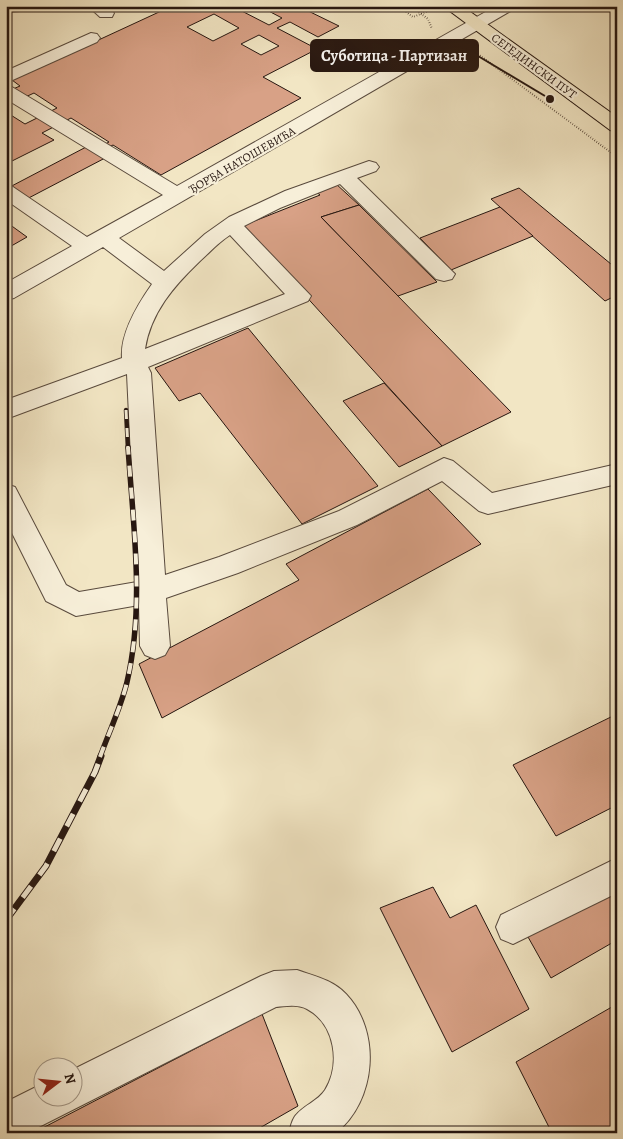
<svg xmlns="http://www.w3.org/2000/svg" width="623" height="1139" font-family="Alegreya,serif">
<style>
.building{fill:#d8a186;stroke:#261610;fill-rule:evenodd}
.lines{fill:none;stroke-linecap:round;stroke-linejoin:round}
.minor-casing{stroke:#594a3d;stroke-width:2}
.major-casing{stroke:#261610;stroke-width:2}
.path{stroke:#261610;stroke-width:2;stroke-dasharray:0.5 2;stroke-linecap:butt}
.minor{fill:#f7efd9;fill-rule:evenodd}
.major{fill:#f2e6c4;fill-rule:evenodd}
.rail-far2-casing{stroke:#261610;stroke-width:4.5}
.rail-far1-casing{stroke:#261610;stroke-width:5.5}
.rail-casing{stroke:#261610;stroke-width:7}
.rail-far2{stroke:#f7efd9;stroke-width:3;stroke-dasharray:9;stroke-linecap:butt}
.rail-far1{stroke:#f7efd9;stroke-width:4;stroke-dasharray:11;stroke-linecap:butt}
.rail{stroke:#f7efd9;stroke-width:5;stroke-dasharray:14;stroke-linecap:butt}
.labels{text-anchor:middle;stroke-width:4.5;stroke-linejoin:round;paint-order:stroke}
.far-street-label{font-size:12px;fill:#261610;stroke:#f7efd9}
.leader{fill:none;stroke:#261610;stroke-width:2}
.callout-dot{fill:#261610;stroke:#f7efd9;stroke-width:2}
.callout{fill:#261610;stroke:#261610;stroke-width:2}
.callout-label{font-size:16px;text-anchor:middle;font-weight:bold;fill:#fff}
</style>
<rect width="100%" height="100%" fill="#f2e6c4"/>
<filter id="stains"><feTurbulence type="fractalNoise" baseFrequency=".004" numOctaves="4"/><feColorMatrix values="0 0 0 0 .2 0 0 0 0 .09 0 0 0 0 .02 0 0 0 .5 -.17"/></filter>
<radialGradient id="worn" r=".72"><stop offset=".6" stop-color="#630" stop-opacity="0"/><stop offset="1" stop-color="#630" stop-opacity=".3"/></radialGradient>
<!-- building -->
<g class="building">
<path d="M8 6H33L28 7V11L12 12Z"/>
<path d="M172 6H232L269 25 282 18 259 6H298L339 26 318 37 290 22 277 28 317 49 263 77 301 98 161 175 113 145 99 152 107 157 21 202 6 189 88 146 94 150 109 142 71 118 42 133 54 140 6 164V112L25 124 57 108 34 93 6 106V92L20 86 12 80ZM214 14 239 28 213 41 187 27ZM259 35 279 46 261 55 241 44Z"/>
<path d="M335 183 359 205 321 217 511 412 442 446 242 226 320 195 315 191Z"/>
<path d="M519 188 617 269V295L605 301 491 199Z"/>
<path d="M359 205 437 282 398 296 321 217Z"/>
<path d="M500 207 533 236 451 270 420 238Z"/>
<path d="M9 224 27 237 6 249V226Z"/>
<path d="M248 328 378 486 302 524 200 393 179 401 155 368Z"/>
<path d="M384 383 442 446 399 467 343 401Z"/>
<path d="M428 489 481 544 162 718 139 664 299 580 286 564Z"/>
<path d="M617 714V805L556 836 513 765Z"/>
<path d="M617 881V940L551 978 523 928Z"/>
<path d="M433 887 450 918 476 905 529 1009 452 1052 380 908Z"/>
<path d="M617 1004V1133H552L516 1062Z"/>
<path d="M262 1014 298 1106 251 1133H33Z"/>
</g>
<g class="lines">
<defs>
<g id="minor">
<path d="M88 6H107L114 13 112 17H100Z"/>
<path d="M496 6H516L514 9 119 238 164 271 205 234 229 217 285 191 369 161 376 163 379 167 376 171 357 178 455 274 452 279 444 281 436 279 340 184 280 208 244 226 311 296 308 301 148 367 151 373 165 575 219 557 339 511 444 458 453 461 492 493 617 464V484L488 514 479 511 442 481 357 525 238 573 166 598 170 646 165 655 155 659 145 655 140 646 139 605 76 616 46 601 6 521V484L15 487 66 585 79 592 137 582 127 374 6 419V400L122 358C120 333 138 304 152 284L103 247 14 298 6 300V283L72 246 6 200V185L13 187 87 237 163 195 6 99V86L12 87 177 186ZM230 235 285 294 145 349C151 312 174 286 200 261 210 252 219 242 230 235Z"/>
<path d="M91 33 97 34 100 38 97 42 6 83V71Z"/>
<path d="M617 858V893L513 944 501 939 496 927 501 915Z"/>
<path d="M297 970C314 976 333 980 346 994 382 1032 376 1101 336 1133H291L290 1129C291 1125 293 1118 296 1115 304 1105 318 1101 325 1090 341 1064 335 1024 307 1009 298 1004 286 1006 276 1007L27 1133H6V1102L42 1084V1096H72V1070L261 976 274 971Z"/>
</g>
<path id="major" d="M443 6H462L617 117V132L610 130Z"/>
</defs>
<!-- minor casing -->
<use href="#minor" class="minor-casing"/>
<!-- major casing -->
<use href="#major" class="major-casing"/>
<!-- path -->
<g class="path">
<path d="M398 6 413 17 431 10"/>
<path d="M411 6 428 19 432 29"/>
<path d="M470 48 617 157"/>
</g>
<!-- minor -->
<use href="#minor" class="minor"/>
<!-- major -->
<use href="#major" class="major"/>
<defs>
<path id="rail-far2" d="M126 410 128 449"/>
<path id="rail-far1" d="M100 757C109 732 121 707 127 682 145 605 133 525 128 447"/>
<path id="rail" d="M6 920 46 866 95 772 101 756"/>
</defs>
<!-- rail-far2 casing -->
<use href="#rail-far2" class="rail-far2-casing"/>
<!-- rail-far1 casing -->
<use href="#rail-far1" class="rail-far1-casing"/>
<!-- rail casing -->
<use href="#rail" class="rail-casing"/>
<!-- rail-far2 -->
<use href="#rail-far2" class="rail-far2"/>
<!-- rail-far1 -->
<use href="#rail-far1" class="rail-far1"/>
<!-- rail -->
<use href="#rail" class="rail"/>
</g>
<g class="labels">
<!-- far-street labels -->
<g class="far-street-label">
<text transform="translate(534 66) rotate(36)" y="4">СЕГЕДИНСКИ ПУТ</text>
<text transform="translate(242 160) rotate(-30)" y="4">ЂОРЂА НАТОШЕВИЋА</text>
</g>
</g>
<!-- callouts -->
<path class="leader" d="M550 99L478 56"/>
<circle class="callout-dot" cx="550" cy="99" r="5"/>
<rect class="callout" x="311" y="40" width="167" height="31" rx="5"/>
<g class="callout-label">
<text x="394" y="61">Суботица - Партизан</text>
</g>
<!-- margin -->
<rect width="623" height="1139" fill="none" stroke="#f2e6c4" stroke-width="25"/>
<rect x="8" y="8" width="608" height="1124" fill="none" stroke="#261610" stroke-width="2.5"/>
<rect x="12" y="12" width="598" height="1114" fill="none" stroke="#261610"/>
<!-- north arrow -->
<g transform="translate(58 1082) rotate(74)"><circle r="24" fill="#f7efd9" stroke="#a39889"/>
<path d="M0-4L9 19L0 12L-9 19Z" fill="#8f2418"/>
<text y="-8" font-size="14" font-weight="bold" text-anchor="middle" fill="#261610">N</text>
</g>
<rect width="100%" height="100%" filter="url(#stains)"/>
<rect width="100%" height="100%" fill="url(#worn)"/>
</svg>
